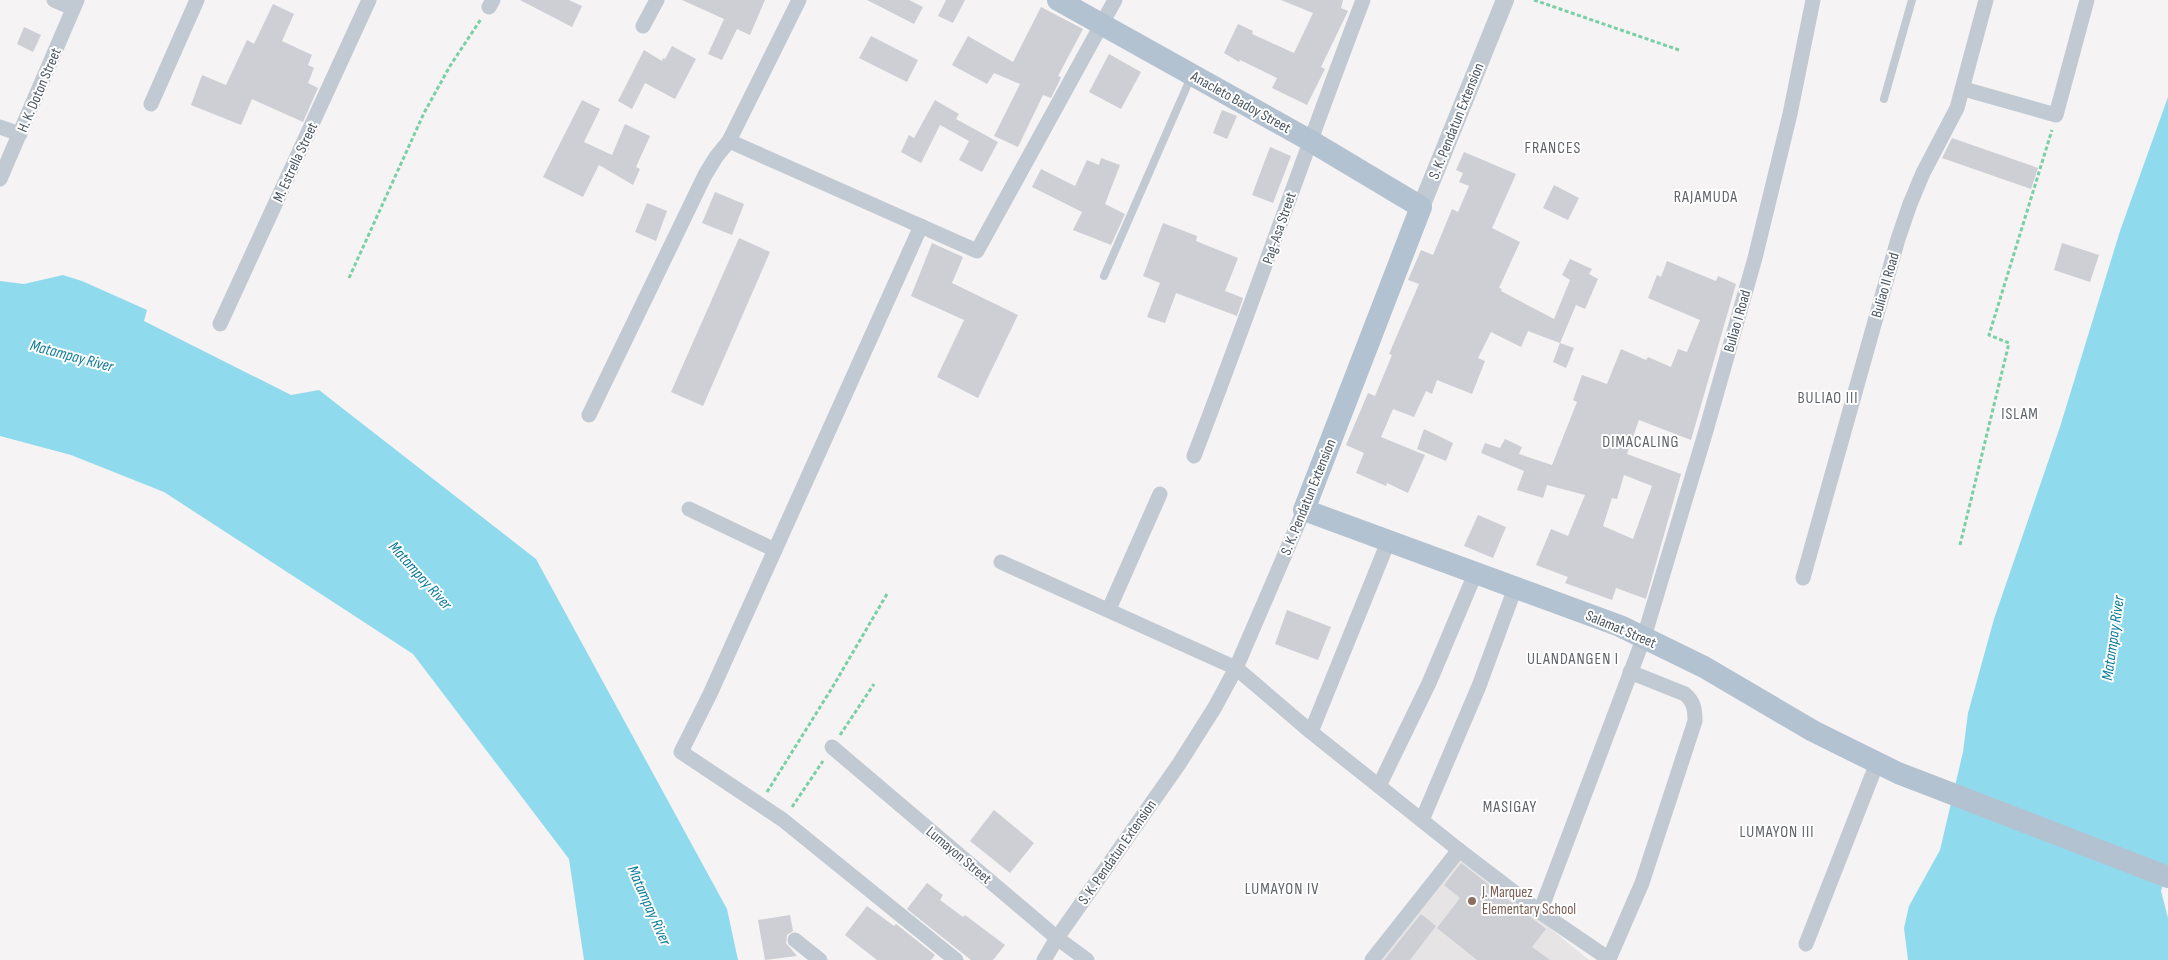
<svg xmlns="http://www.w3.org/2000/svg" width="2168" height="960" font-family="'Sofia Sans Condensed',sans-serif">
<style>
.education{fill:#e6e4e5}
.water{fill:#90daee}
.building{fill:#cdcfd5;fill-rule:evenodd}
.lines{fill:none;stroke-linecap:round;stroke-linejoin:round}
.path{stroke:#7ad0a6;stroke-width:3;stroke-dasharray:4 2.5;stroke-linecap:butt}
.service{stroke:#c1cad2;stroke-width:8}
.minor{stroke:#c1cad2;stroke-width:15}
.tertiary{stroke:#c1cad2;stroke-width:18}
.primary{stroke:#b3c2d1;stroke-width:22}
.education-dot{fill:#8d6e63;stroke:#fff;stroke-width:2}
.labels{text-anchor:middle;stroke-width:4;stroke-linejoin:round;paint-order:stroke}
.street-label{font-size:15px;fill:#4a5661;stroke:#fff}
.education-label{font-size:15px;fill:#785e54;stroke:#fff;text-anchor:start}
.neighbourhood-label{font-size:16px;letter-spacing:1px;fill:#5f6368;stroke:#fff}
.water-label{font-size:16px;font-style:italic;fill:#0c7c9b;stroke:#fff}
</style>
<rect width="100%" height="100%" fill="#f5f3f3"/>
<!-- education -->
<path class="education" d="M1461 855 1589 960H1382Z"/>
<!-- water -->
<g class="water">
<path d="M2168 97V866L2161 891 2168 918V960H1908L1904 928 1909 906 1940 850 1963 752 1968 713 1994 619 2060 427 2120 231Z"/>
<path d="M63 275 82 281 147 310 144 321 291 395 319 390 536 559 727 909 738 960H584L569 859 413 654 164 492 71 455 0 436V281L24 284Z"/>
</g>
<!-- building -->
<g class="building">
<path d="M520 0H569L582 6 572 27Z"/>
<path d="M682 0H765L750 35 737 29 722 60 708 54 724 19Z"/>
<path d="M867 0H909L923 7 914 24Z"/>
<path d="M946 0H965L953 23 938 16Z"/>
<path d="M1281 0H1343L1341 8 1348 11 1321 67 1325 69 1307 105 1272 88 1277 78 1240 60 1239 62 1224 53 1238 24 1253 31 1252 34 1294 53 1313 13Z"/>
<path d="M273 4 294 14 282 41 312 55 308 65 314 68 308 83 318 88 303 122 252 99 241 125 191 105 202 75 226 85 247 40 254 44Z"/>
<path d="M1041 7 1083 29 1058 76 1061 77 1059 82 1051 98 1043 95 1018 147 994 136 1020 84 994 73 987 84 952 65 968 36 1013 62Z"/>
<path d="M24 27 41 35 33 52 17 44Z"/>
<path d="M871 36 918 60 907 82 859 58Z"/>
<path d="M672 46 696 59 675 99 645 83 632 109 618 101 644 50 662 61 663 58 665 59Z"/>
<path d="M1109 54 1141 72 1121 109 1089 92Z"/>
<path d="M582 100 600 109 584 142 612 155 625 124 650 136 636 167 640 169 633 185 599 165 583 197 543 177Z"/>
<path d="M935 100 959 114 956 119 998 142 982 172 959 160 969 141 940 125 921 163 901 152 909 135 914 138Z"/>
<path d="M1222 110 1237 116 1227 139 1213 133Z"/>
<path d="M1952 138 2038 168 2031 189 1942 158Z"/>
<path d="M1270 147 1291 156 1273 203 1252 195Z"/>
<path d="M1464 152 1516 174 1492 228 1520 242 1499 288 1502 289 1501 291 1554 319 1570 280 1562 275 1570 259 1592 269 1589 274 1598 279 1585 309 1576 305 1560 343 1528 331 1521 347 1491 332 1478 358 1485 361 1472 394 1437 380 1432 394 1426 391 1414 417 1393 409 1381 437 1425 455 1408 493 1387 483 1386 486 1356 473 1364 453 1346 445 1368 393 1375 396 1392 355 1389 354 1419 284 1408 280 1421 250 1433 255 1452 209 1458 212 1469 186 1459 182 1463 173 1456 170Z"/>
<path d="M1101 158 1120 165 1105 204 1125 214 1111 245 1073 230 1082 212 1032 187 1041 169 1075 186 1087 160 1099 165Z"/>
<path d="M1554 185 1579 198 1568 220 1543 208Z"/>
<path d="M715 192 744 204 732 235 702 223Z"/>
<path d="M647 203 667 211 656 241 635 232Z"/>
<path d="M1163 223 1197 236 1196 241 1238 258 1225 291 1243 298 1237 316 1176 293 1165 323 1147 317 1160 283 1143 276Z"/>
<path d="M739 238 770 252 703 406 671 392Z"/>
<path d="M932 243 963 257 952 283 1018 315 978 398 937 377 964 320 911 296Z"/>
<path d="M2062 243 2099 255 2090 282 2054 270Z"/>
<path d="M1667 261 1716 281 1718 276 1736 284 1691 440 1639 420 1627 454 1681 474 1646 599 1616 588 1612 600 1565 583 1568 577 1536 565 1551 529 1568 536 1585 495 1547 485 1543 498 1517 490 1524 471 1481 453 1485 443 1500 448 1505 439 1522 447 1519 454 1552 465 1577 402 1573 400 1582 375 1607 384 1621 349 1646 360 1648 357 1671 367 1678 349 1687 352 1700 320 1648 298 1657 275 1661 277ZM1624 475 1652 486 1633 539 1603 526 1612 498 1617 499Z"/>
<path d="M1560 343 1574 348 1566 368 1553 362Z"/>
<path d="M1424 429 1453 443 1446 461 1417 449Z"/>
<path d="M1478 515 1506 527 1493 558 1464 546Z"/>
<path d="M1287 610 1331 627 1318 660 1275 644Z"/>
<path d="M994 810 1034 843 1010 873 970 841Z"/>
<path d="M1461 863 1546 929 1532 947 1550 960H1477L1437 928 1460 898 1444 885Z"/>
<path d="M927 883 943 895 940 900 963 917 965 915 1005 945 993 960H971L907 909Z"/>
<path d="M867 906 894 926 896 924 935 955 931 960H877L845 935Z"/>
<path d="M1421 914 1436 926 1410 960H1384Z"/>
<path d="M790 915 793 931 787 935 786 943 797 956 765 960 758 920Z"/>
</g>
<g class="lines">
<!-- path -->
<g class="path">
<path d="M1534 0 1679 50"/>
<path d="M349 278 424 113 450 66 481 19"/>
<path d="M1960 545 2009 343 1989 335 2052 130"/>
<path d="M840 735 874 684"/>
<path d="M767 792 832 688 887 594"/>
<path d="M792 807 823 761"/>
</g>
<!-- service -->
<g class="service">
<path d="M1884 99 1912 0"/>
<path d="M1104 276 1191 77"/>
</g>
<!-- minor -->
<g class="minor">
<path d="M54 0 73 8"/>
<path d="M489 7 493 0"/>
<path d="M643 26 657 0"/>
<path d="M1964 89 2056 115 2087 0"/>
<path d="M151 104 197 0"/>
<path d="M0 127 20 134"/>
<path d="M729 141 977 251 1115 0"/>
<path d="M0 179 77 0"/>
<path d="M921 226 710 694 681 752 783 820 956 960"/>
<path d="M220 324 369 0"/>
<path d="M589 415 705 175 716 157 729 141 799 0"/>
<path d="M1194 456C1252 305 1305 152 1363 0"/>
<path d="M689 509 775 550"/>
<path d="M1001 562 1236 668 1311 732 1459 850 1540 912 1609 959 1642 883 1695 721C1695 709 1694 702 1685 694L1630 672"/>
<path d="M1803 578 1898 239 1910 204 1923 173 1957 108 1986 0"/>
<path d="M1109 609 1160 494"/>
<path d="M1311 732 1388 542"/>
<path d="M832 747 1057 938 1087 960"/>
<path d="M1379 786 1429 683 1475 574"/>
<path d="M1422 820 1479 686 1515 588"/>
<path d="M1540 912 1644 637 1705 434 1755 258 1790 114 1813 0"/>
<path d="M795 940 820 960"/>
<path d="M1806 944 1877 763"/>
<path d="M1044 960 1057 938 1179 764 1215 707 1236 668 1304 510"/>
<path d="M1372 960 1459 850"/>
</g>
<!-- tertiary -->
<path class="tertiary" d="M1421 207 1505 0"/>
<!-- primary -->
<path class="primary" d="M1058 0 1309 140 1421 207 1304 510 1620 626 1704 667 1813 731 1898 773 2168 877"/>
</g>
<!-- markers -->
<circle class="education-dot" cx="1472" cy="901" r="5"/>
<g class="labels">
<!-- street labels -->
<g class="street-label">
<text transform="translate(39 90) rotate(-67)" y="5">H. K. Doton Street</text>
<text transform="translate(1241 102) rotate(29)" y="5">Anacleto Badoy Street</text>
<text transform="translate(1456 121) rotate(-68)" y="5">S. K. Pendatun Extension</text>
<text transform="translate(295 162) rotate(-65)" y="5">M. Estrella Street</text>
<text transform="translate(1279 228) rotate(-71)" y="5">Pag-Asa Street</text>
<text transform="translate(1885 285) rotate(-74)" y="5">Buliao II Road</text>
<text transform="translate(1737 321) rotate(-74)" y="5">Buliao I Road</text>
<text transform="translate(1308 497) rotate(-68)" y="5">S. K. Pendatun Extension</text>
<text transform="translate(1621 629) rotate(23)" y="5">Salamat Street</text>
<text transform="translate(1117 852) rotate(-55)" y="5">S. K. Pendatun Extension</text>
<text transform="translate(959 855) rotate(40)" y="5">Lumayon Street</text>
</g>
<!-- education labels -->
<g class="education-label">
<text x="1482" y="897">J. Marquez<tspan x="1482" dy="17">Elementary School</tspan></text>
</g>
<!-- neighbourhood labels -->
<g class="neighbourhood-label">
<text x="1553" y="153">FRANCES</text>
<text x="1706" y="202">RAJAMUDA</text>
<text x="1828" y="403">BULIAO III</text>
<text x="2020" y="419">ISLAM</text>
<text x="1641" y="447">DIMACALING</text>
<text x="1573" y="664">ULANDANGEN I</text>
<text x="1510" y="812">MASIGAY</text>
<text x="1777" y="837">LUMAYON III</text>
<text x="1282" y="894">LUMAYON IV</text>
</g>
<!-- water labels -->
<g class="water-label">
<text transform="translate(72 355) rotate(15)" y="6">Matampay River</text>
<text transform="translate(421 575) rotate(48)" y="6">Matampay River</text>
<text transform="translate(2112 638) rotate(-82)" y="6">Matampay River</text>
<text transform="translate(650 905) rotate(66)" y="6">Matampay River</text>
</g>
</g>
</svg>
